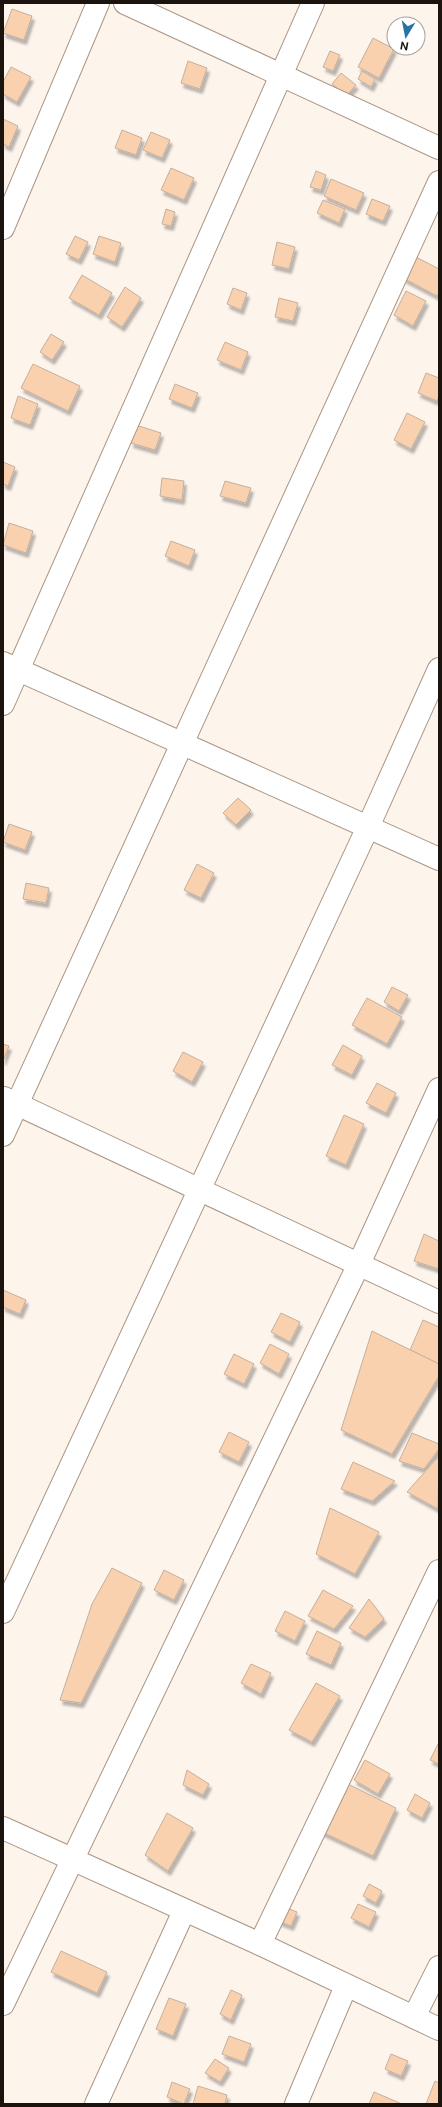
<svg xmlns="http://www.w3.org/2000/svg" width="442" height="2107" font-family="'Public Sans',sans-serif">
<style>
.building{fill:#fad1ae;stroke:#c4af9d;filter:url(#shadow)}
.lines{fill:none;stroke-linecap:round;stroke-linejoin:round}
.minor-casing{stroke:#aa9584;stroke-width:24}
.tertiary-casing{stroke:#aa9584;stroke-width:24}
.minor{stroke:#fff;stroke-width:22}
.tertiary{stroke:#fff;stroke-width:22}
</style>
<defs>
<filter id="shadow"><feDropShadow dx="2.5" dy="4.5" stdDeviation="1" flood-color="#0004"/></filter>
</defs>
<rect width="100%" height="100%" fill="#fdf4ec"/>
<!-- building -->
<g class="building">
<path d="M12 9 32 16 24 40 3 33Z"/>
<path d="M373 38 394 49 379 78 358 67Z"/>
<path d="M330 51 340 55 333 71 323 67Z"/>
<path d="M188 61 207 68 200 89 181 83Z"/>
<path d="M11 67 31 77 17 102 3 94V82Z"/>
<path d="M362 71 375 79 371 87 358 79Z"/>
<path d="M341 73 356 85 346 96 332 84Z"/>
<path d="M3 119 18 126 9 147 3 144Z"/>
<path d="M122 130 142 138 136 155 115 148Z"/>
<path d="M151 132 170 140 162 158 143 150Z"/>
<path d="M171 168 194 178 184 200 161 190Z"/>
<path d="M316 171 326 175 321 190 310 187Z"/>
<path d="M331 179 364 193 356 210 324 196Z"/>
<path d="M372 199 390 206 383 221 366 214Z"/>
<path d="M323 200 345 209 339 223 317 213Z"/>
<path d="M166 209 175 212 171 226 162 224Z"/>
<path d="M75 236 88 242 79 260 66 254Z"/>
<path d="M99 236 121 243 115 262 93 254Z"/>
<path d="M277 242 295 247 289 269 272 265Z"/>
<path d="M414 256 439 269V292L437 296 403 278Z"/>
<path d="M82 275 112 293 99 315 69 298Z"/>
<path d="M125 287 141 298 122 327 107 317Z"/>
<path d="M233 288 247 293 241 310 227 304Z"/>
<path d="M406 291 426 301 413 326 394 315Z"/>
<path d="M279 298 298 303 293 321 275 317Z"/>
<path d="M51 334 64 342 52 360 40 352Z"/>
<path d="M225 342 248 352 241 370 217 360Z"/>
<path d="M33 364 80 386 68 411 21 388Z"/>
<path d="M426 373 439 378V396L437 401 418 393Z"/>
<path d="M175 384 198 393 192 408 169 399Z"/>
<path d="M18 396 38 404 30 425 11 418Z"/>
<path d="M407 413 425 422 411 449 394 440Z"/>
<path d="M136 425 161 433 155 450 131 443Z"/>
<path d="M3 462 15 467 8 486 3 484Z"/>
<path d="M162 478 184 481 182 500 160 496Z"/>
<path d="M225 481 251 488 246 503 220 496Z"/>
<path d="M9 523 33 531 26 553 3 545Z"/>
<path d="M171 541 195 550 189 566 165 556Z"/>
<path d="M238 798 251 810 236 825 223 813Z"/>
<path d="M9 824 32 832 25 850 3 842Z"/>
<path d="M197 864 214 873 201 898 184 890Z"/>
<path d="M26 883 49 888 46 903 23 899Z"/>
<path d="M392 987 408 995 399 1011 384 1002Z"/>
<path d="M367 998 402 1017 387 1044 352 1025Z"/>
<path d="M3 1044 9 1046 3 1061Z"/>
<path d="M343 1045 362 1056 352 1075 332 1065Z"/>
<path d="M183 1052 203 1062 192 1082 173 1071Z"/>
<path d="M377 1083 396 1093 386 1113 366 1103Z"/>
<path d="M344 1115 364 1124 346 1165 326 1156Z"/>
<path d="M424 1234 439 1241V1269L414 1261Z"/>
<path d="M3 1290 26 1300 20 1314 3 1307Z"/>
<path d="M281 1313 300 1322 290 1342 271 1332Z"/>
<path d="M423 1320 439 1327V1364L410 1350Z"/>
<path d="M372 1331 439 1364V1376L392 1454 341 1430Z"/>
<path d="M270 1344 289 1354 279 1374 260 1363Z"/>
<path d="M234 1354 254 1364 244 1384 224 1374Z"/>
<path d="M229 1432 249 1442 239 1462 219 1452Z"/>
<path d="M412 1433 439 1444V1449L424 1469 399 1461Z"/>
<path d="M437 1458H439L438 1509 407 1492Z"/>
<path d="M353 1462 395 1481 372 1501 341 1489Z"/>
<path d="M330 1508 379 1532 355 1574 316 1554Z"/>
<path d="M112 1568 142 1583 81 1703 60 1700 92 1604Z"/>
<path d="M164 1570 184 1580 174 1600 154 1590Z"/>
<path d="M323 1590 353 1606 334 1629 308 1616Z"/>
<path d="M369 1599 384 1619 365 1637 349 1628Z"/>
<path d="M285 1611 305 1621 295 1641 275 1631Z"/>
<path d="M317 1631 341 1643 331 1665 306 1654Z"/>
<path d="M251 1664 271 1673 261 1694 241 1683Z"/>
<path d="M316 1683 340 1696 312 1742 289 1730Z"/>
<path d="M439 1742V1764L430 1760Z"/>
<path d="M365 1760 390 1774 378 1794 354 1780Z"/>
<path d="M187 1770 209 1784 203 1795 183 1785Z"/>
<path d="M344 1782 396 1808 373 1856 320 1831Z"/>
<path d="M415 1794 430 1803 422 1818 407 1810Z"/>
<path d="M167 1813 193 1828 168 1871 145 1855Z"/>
<path d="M369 1884 382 1891 376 1903 363 1896Z"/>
<path d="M358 1904 376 1912 369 1927 351 1918Z"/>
<path d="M280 1905 297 1912 291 1926 274 1919Z"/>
<path d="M61 1951 107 1972 97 1993 51 1972Z"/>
<path d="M231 1990 242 1995 231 2020 220 2014Z"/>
<path d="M169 1998 186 2004 173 2036 156 2029Z"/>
<path d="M229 2036 251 2044 244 2062 222 2054Z"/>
<path d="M391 2054 408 2061 401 2076 385 2069Z"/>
<path d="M215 2059 229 2068 220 2082 205 2073Z"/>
<path d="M435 2081 439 2083V2104H426Z"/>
<path d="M172 2082 190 2089 184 2104 167 2097Z"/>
<path d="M198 2086 227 2095 225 2104H193Z"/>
<path d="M374 2092 402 2104H369Z"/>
</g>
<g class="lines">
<defs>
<g id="minor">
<path d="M125 3 439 148"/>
<path d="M3 228 98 3"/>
<path d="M3 663 439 859"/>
<path d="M3 704 313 3"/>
<path d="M4 1098 439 1302"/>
<path d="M3 1135 439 182"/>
<path d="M3 1828 260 1944 439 2029"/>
<path d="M260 1944 439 1571"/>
<path d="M3 2004 358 1266 439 1089"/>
<path d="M414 2017 439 1967"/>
<path d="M96 2104 184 1911"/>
<path d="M296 2104 346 1986"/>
</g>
<path id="tertiary" d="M3 1612 368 827 439 669"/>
</defs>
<!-- minor casing -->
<use href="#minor" class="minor-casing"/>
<!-- tertiary casing -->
<use href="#tertiary" class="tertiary-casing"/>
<!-- minor -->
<use href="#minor" class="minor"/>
<!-- tertiary -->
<use href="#tertiary" class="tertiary"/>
</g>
<!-- border -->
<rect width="442" height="2107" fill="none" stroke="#1b130d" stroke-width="8"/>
<!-- north arrow -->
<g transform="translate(406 36) rotate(190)"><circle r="19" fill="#ffffff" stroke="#a4a19e"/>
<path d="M0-3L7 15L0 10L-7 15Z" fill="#2674a6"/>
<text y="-6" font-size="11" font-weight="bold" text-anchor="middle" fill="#1b130d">N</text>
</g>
</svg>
